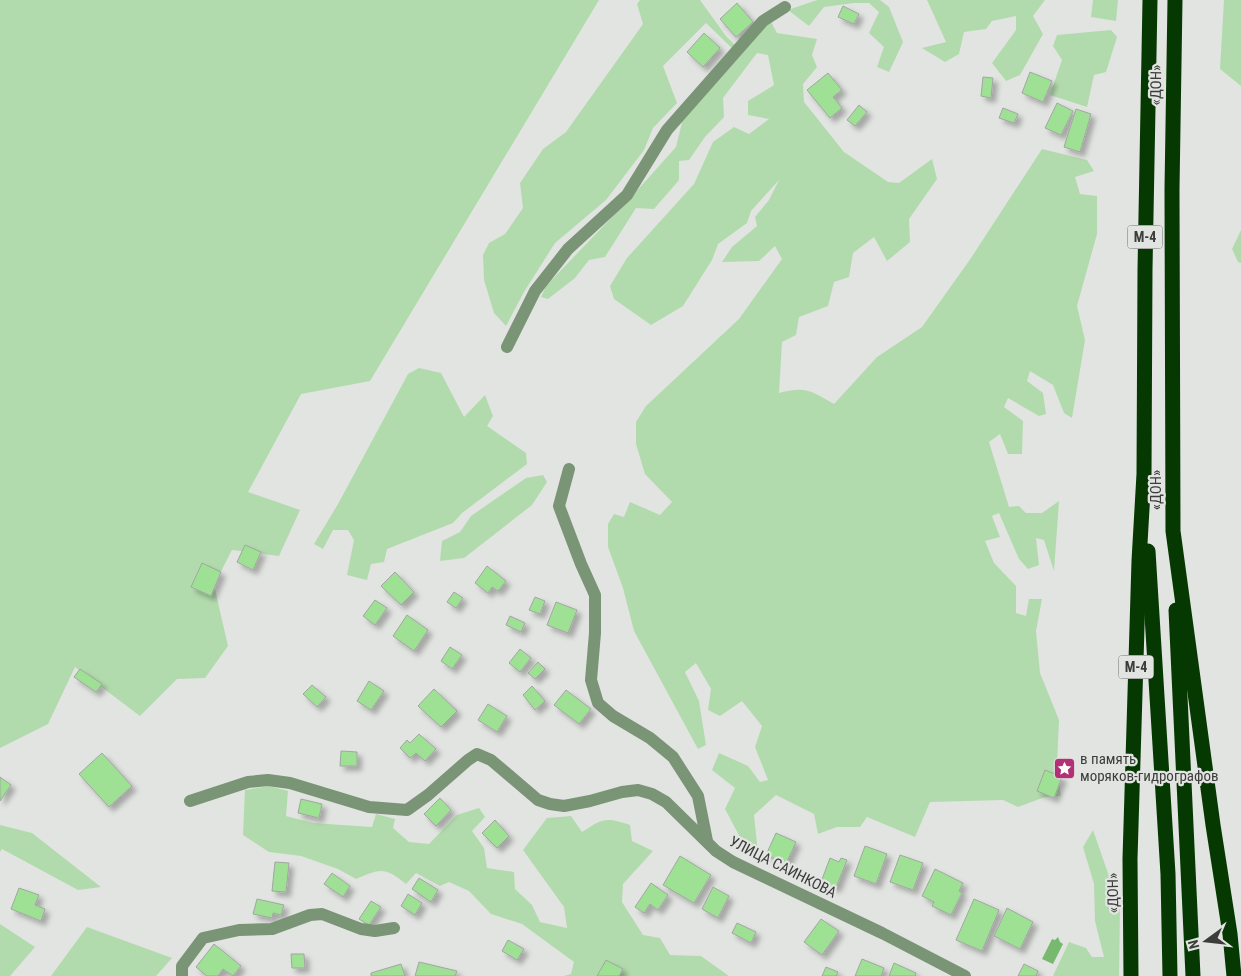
<svg xmlns="http://www.w3.org/2000/svg" width="1241" height="976" font-family="'Roboto Condensed',sans-serif">
<style>
.green{fill:#b2dbad}
.water{fill:#78b970}
.building{fill:#9ee195;stroke:#a2a5a2;filter:url(#shadow)}
.lines{fill:none;stroke-linecap:round;stroke-linejoin:round}
.minor{stroke:#7a9576;stroke-width:12}
.highway{stroke:#063902;stroke-width:15}
.labels{text-anchor:middle;stroke-width:4.5;stroke-linejoin:round;paint-order:stroke}
.shield{fill:#e2e4e1;stroke:#6e6f6d;stroke-width:1}
.shield-label{font-size:14px;font-weight:bold;fill:#3c3d3b}
.street-label{font-size:15px;fill:#3c3d3b;stroke:#e2e4e1}
.poi-label{font-size:15px;fill:#3c3d3b;stroke:#e2e4e1;text-anchor:start}
</style>
<defs>
<filter id="shadow"><feDropShadow dx="4.5" dy="4.5" stdDeviation="2.5" flood-color="#0004"/></filter>
</defs>
<rect width="100%" height="100%" fill="#e2e4e1"/>
<!-- green -->
<g class="green">
<path d="M0 0H599L370 381 301 394 248 492 300 510 279 556 232 550 214 585 228 646 205 678 177 679 140 716 75 667 48 724 0 748Z"/>
<path d="M640 0H700L726 36 742 52 770 20 777 33 817 39 812 55 817 67 803 84 804 102 844 152 888 182 899 183 932 159 937 179 909 219 910 242 887 261 874 237 853 253 849 277 834 282 828 306 799 317 796 335 782 342 779 393C806 386 811 391 834 404L877 357 922 327 971 258 1042 149 1087 160 1094 171 1075 177 1080 194 1097 196V234L1077 306 1085 340 1072 418 1064 413 1053 385 1030 371 1027 381 1043 393 1046 414 1039 416 1008 398 1004 407 1023 421 1022 454H1008L1000 434 989 442 1009 507 1019 506 1026 513H1042L1059 501 1054 571 1044 540 1036 538 1039 565 1028 569 1019 559 999 513 992 516 1000 537 985 541 994 563 1016 586V613L1026 616 1029 599H1042L1036 631 1040 673 1059 720 1057 764 1061 796 1045 797 1018 807 1003 800 930 802 915 837 867 817 860 827H837L818 834 814 814 776 795 754 815 758 853 750 856 725 809 735 788 712 770 719 753 748 766 760 782 768 780 755 747 762 726 742 701 720 716 708 710 711 689 696 663 685 672 699 701 706 745 698 749 634 631 623 588 608 547V524L614 514 624 517 630 502 660 515 672 502 645 474 636 444V422L646 406 739 319 782 259 775 246 759 261 722 262 732 247 757 226 755 217 769 200 779 180 751 211 747 223 718 244 712 260 683 306 651 325 614 299 610 286 627 258 694 184 713 142 734 127 749 134 769 119 748 115V101L774 85 768 55 757 53 723 98 724 117 705 137 689 160 679 161V180L654 209 636 208 605 257 589 260 575 278 548 299 541 297 546 286 633 195 676 147 683 118 740 56 706 23 663 66 677 103 653 128 644 150 606 200 555 243 524 292 506 326 494 313 484 280 483 255 489 243 505 234 523 208 520 183 543 149 566 132 643 24 637 4Z"/>
<path d="M817 0H880L889 7 903 42 889 72 877 67 884 47 869 33 879 12 869 3H854L824 7 809 26 788 10Z"/>
<path d="M927 0H1045L1033 16 1043 34 1020 75 1006 81 992 63 1016 30V16L992 21 986 29 964 32 959 54 945 62 922 48 946 42Z"/>
<path d="M1093 0H1118L1116 21 1091 17Z"/>
<path d="M1224 0H1241V86L1220 69Z"/>
<path d="M1111 30 1117 37 1106 72 1094 75 1087 107 1050 95 1062 60 1053 46 1057 35Z"/>
<path d="M1241 230V263L1238 262 1232 249Z"/>
<path d="M419 368 441 373 464 417 485 395 493 416 487 426 526 453 527 464 462 513 453 523 387 549 384 562 371 564 367 580 347 575 354 540 348 530H333L323 549 314 544 338 504 408 374Z"/>
<path d="M543 475 547 482 532 505 464 558 440 561 442 541 460 532 471 516 526 478Z"/>
<path d="M269 786 288 791 286 816 313 823 372 827 376 814 395 819 393 828 409 842 429 844 457 815 479 808 485 817 472 831 484 848 487 868 514 872 515 889 532 905 540 922 567 928 564 907 523 850 547 818 571 816 582 832C603 818 606 817 630 825L632 841 653 851 623 884 622 902 643 935 660 938 670 955 701 956 729 976H564L571 974 574 962 522 924 491 914 469 891 449 882 440 886 416 873 406 884C384 866 380 869 356 879L338 869 301 856 269 852 243 835 245 790Z"/>
<path d="M0 825 32 833 101 887 78 890 2 849 0 852Z"/>
<path d="M1093 830 1120 908 1119 976H1053L1069 942 1086 948 1092 957H1104L1095 921 1094 884 1083 847Z"/>
<path d="M0 924 35 947 10 976H0Z"/>
<path d="M87 927 172 958 156 976H51Z"/>
</g>
<!-- water -->
<path class="water" d="M1058 937 1060 942 1063 944 1053 964 1042 959 1052 939 1055 940Z"/>
<!-- building -->
<g class="building">
<path d="M737 3 753 22 736 37 720 19Z"/>
<path d="M843 6 859 14 854 24 838 17Z"/>
<path d="M704 33 720 48 703 67 687 52Z"/>
<path d="M1030 72 1052 81 1043 102 1022 93Z"/>
<path d="M828 73 842 90 833 97 842 108 830 118 807 90Z"/>
<path d="M983 77 993 78 991 98 981 96Z"/>
<path d="M1057 103 1073 111 1061 135 1045 128Z"/>
<path d="M859 105 867 112 855 126 847 120Z"/>
<path d="M1003 108 1018 114 1014 123 999 118Z"/>
<path d="M1076 109 1091 114 1080 152 1064 147Z"/>
<path d="M245 545 261 552 253 570 237 562Z"/>
<path d="M202 563 221 572 211 596 191 587Z"/>
<path d="M487 566 506 581 498 591 492 587 488 593 475 583Z"/>
<path d="M395 572 414 592 401 605 381 586Z"/>
<path d="M454 592 463 598 456 608 447 602Z"/>
<path d="M535 597 545 601 540 614 529 610Z"/>
<path d="M375 600 387 608 375 625 363 616Z"/>
<path d="M556 602 577 610 568 633 547 625Z"/>
<path d="M407 615 428 630 414 651 393 636Z"/>
<path d="M510 616 525 623 521 632 506 625Z"/>
<path d="M450 647 462 655 452 669 441 661Z"/>
<path d="M520 649 531 658 520 672 509 663Z"/>
<path d="M538 662 545 669 535 679 528 673Z"/>
<path d="M80 669 102 684 96 692 74 677Z"/>
<path d="M369 681 384 691 371 710 357 701Z"/>
<path d="M312 685 326 697 317 707 303 694Z"/>
<path d="M532 686 545 701 535 710 523 695Z"/>
<path d="M434 689 457 711 441 727 418 706Z"/>
<path d="M566 690 591 709 579 724 554 705Z"/>
<path d="M488 704 507 716 497 732 478 720Z"/>
<path d="M419 734 436 749 425 761 416 753 410 758 400 748 407 740 410 743Z"/>
<path d="M341 751 357 752V766H340Z"/>
<path d="M102 753 132 786 109 807 79 774Z"/>
<path d="M1045 770 1062 777 1054 798 1037 791Z"/>
<path d="M0 777 11 785 0 801Z"/>
<path d="M440 798 451 810 436 826 424 814Z"/>
<path d="M301 799 322 804 319 818 298 813Z"/>
<path d="M495 820 509 836 497 848 482 833Z"/>
<path d="M776 833 796 842 786 864 766 855Z"/>
<path d="M865 846 887 854 876 884 854 876Z"/>
<path d="M900 855 923 863 913 890 890 882Z"/>
<path d="M680 856 711 875 694 903 663 885Z"/>
<path d="M830 858 839 862 841 858 847 860 836 888 821 882Z"/>
<path d="M275 862 289 863 286 892 272 891Z"/>
<path d="M935 869 963 883 959 891 962 893 951 915 932 906 934 902 922 896Z"/>
<path d="M332 873 350 886 343 897 324 884Z"/>
<path d="M419 878 438 890 431 902 412 889Z"/>
<path d="M651 883 668 895 658 910 650 904 644 913 635 907Z"/>
<path d="M713 887 729 896 718 918 702 909Z"/>
<path d="M19 888 39 895 35 905 45 909 41 921 11 909Z"/>
<path d="M408 894 422 903 415 915 401 906Z"/>
<path d="M257 899 284 905 281 915 273 913 272 918 253 914Z"/>
<path d="M974 899 999 910 982 951 956 940Z"/>
<path d="M371 901 381 907 369 925 359 919Z"/>
<path d="M1007 908 1033 922 1020 949 994 936Z"/>
<path d="M821 919 839 931 822 955 804 942Z"/>
<path d="M737 923 756 932 751 943 732 933Z"/>
<path d="M508 940 524 949 517 960 502 951Z"/>
<path d="M214 944 241 966 233 976 223 969 218 976H207L196 967Z"/>
<path d="M291 954H304L305 968H292Z"/>
<path d="M862 959 884 968 881 976H855Z"/>
<path d="M606 960 623 969 619 976H597Z"/>
<path d="M419 962 457 971 455 976H415Z"/>
<path d="M894 963 916 973 915 976H889Z"/>
<path d="M401 964 405 976H371V973Z"/>
<path d="M1024 964 1038 971 1036 976H1018Z"/>
<path d="M826 967 838 972 836 976H822Z"/>
</g>
<g class="lines">
<!-- minor -->
<g class="minor">
<path d="M507 347 535 291 568 249 627 195 667 130 763 21 785 7"/>
<path d="M569 469 559 506 581 564 595 595V633L591 680 598 703 613 716 650 738 673 757 698 796 707 841"/>
<path d="M190 801 248 782 268 780 290 783 369 807 407 810 428 795 468 760 477 754 491 760 538 800 550 804 564 806 590 801 622 792 638 790 652 794 666 802 716 851 733 862 882 933 965 976"/>
<path d="M182 976V966L203 938 239 930 272 929 310 915 322 914 361 929 375 931 394 928"/>
</g>
<!-- highway -->
<g class="highway">
<path d="M1175 0 1172 189 1173 531 1213 825 1230 934 1234 976"/>
<path d="M1148 551 1168 874 1170 976"/>
<path d="M1176 610 1193 976"/>
<path d="M1131 976 1130 859 1139 561 1144 474 1145 270 1150 0"/>
</g>
</g>
<!-- icons -->
<defs>
<symbol id="sight-square" viewBox="-11 -11 22 22"><rect x="-9" y="-9" width="18" height="18" rx="4" fill="#b33077" stroke="#e2e4e1"/><path d="M0-6L1.8-2.2L6-1.7L2.9 1.2L3.7 5.4L0 3.3L-3.7 5.4L-2.9 1.2L-6-1.7L-1.8-2.2Z" fill="#fff"/></symbol>
</defs>
<g fill-rule="evenodd">
<use href="#sight-square" x="1052" y="756" width="25" height="25"/>
</g>
<g class="labels">
<!-- shield labels -->
<g class="shield">
<rect x="1127.5" y="225.5" width="35" height="23" rx="4"/>
<rect x="1118.5" y="655.5" width="35" height="23" rx="4"/>
</g>
<g class="shield-label">
<text x="1145" y="242">М-4</text>
<text x="1136" y="672">М-4</text>
</g>
<!-- street labels -->
<g class="street-label">
<text transform="translate(1156 85) rotate(-89)" y="5">«ДОН»</text>
<text transform="translate(1156 490) rotate(-90)" y="5">«ДОН»</text>
<text transform="translate(783 867) rotate(27)" y="5">УЛИЦА САИНКОВА</text>
<text transform="translate(1113 893) rotate(-91)" y="5">«ДОН»</text>
</g>
<!-- poi labels -->
<g class="poi-label">
<text x="1080" y="764">в память<tspan x="1080" dy="17">моряков-гидрографов</tspan></text>
</g>
</g>
<!-- north arrow -->
<g transform="translate(1206 941) rotate(255)" stroke="#e2e4e1" stroke-width="4" paint-order="stroke">
<path d="M0-4L9 19L0 12L-9 19Z" fill="#3c3d3b"/>
<text y="-8" font-size="14" font-weight="bold" text-anchor="middle" fill="#3c3d3b">N</text>
</g>
</svg>
